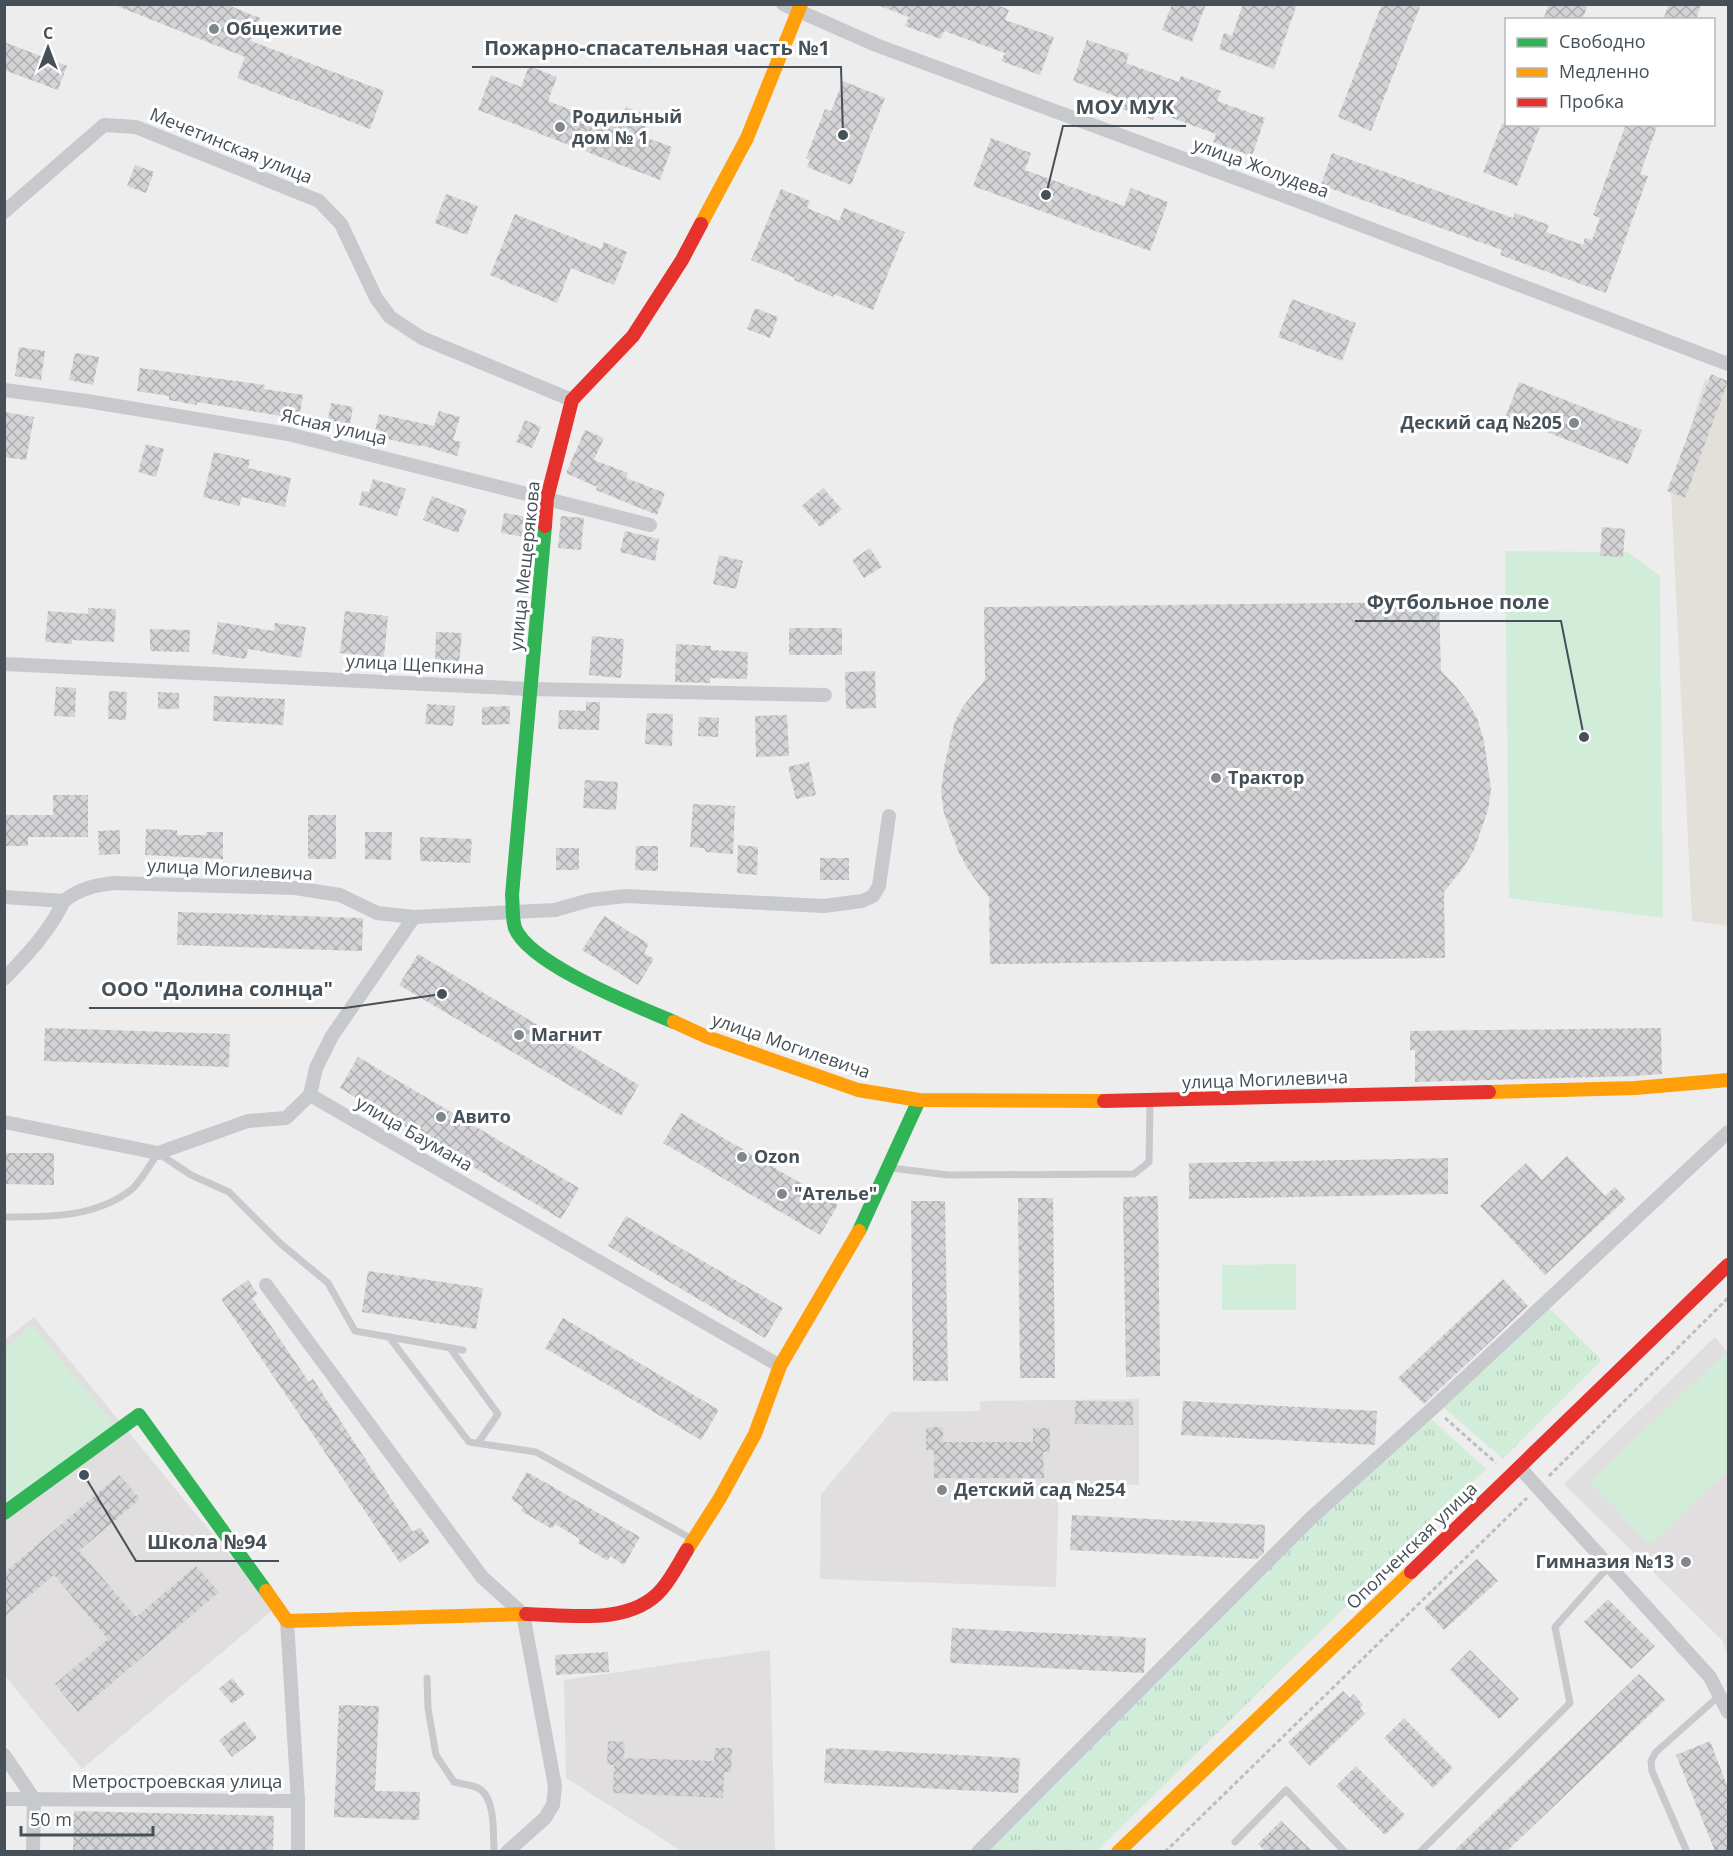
<svg xmlns="http://www.w3.org/2000/svg" width="1733" height="1856" font-family="'Open Sans',sans-serif">
<style>
.commercial{fill:#e3e0da}
.education{fill:#e0dedf}
.grass{fill:#d1edda}
.park{fill:url(#park-tufts)}
.building{fill:url(#building-cross-hatch)}
.lines{fill:none;stroke-linecap:round;stroke-linejoin:round}
.path{stroke:#b5c1bd;stroke-width:3;stroke-dasharray:4.5 3;stroke-linecap:butt}
.lane{stroke:#c7c9cc;stroke-width:7}
.street{stroke:#c7c9cc;stroke-width:14}
.fast{stroke:#30b455;stroke-width:14}
.slow{stroke:#ff9f0a;stroke-width:14}
.jam{stroke:#e5322d;stroke-width:14}
.poi-dot{fill:#80878d;stroke:#fff;stroke-width:2}
.labels{text-anchor:middle;stroke-width:6;stroke-linejoin:round;paint-order:stroke}
.poi-label{font-size:18px;font-weight:bold;fill:#455059;stroke:#fff;text-anchor:start}
.street-label{font-size:18px;fill:#455059;stroke:#fff}
.leader{fill:none;stroke:#455059;stroke-width:2}
.callout-dot{fill:#455059;stroke:#fff;stroke-width:2}
.callout-label{font-size:20px;text-anchor:middle;font-weight:bold;fill:#455059;stroke:#fff;stroke-width:6;stroke-linejoin:round;paint-order:stroke}
</style>
<defs>
<pattern id="park-tufts" width="24" height="20" patternUnits="userSpaceOnUse" patternTransform="scale(1.5)"><rect width="24" height="20" fill="#d1edda"/><path d="M3 7l-1-3M5 7V3M7 7l1-3M15 17l-1-3M17 17v-4M19 17l1-3" fill="none" stroke="#b5cdbd"/></pattern>
<pattern id="building-cross-hatch" width="8" height="8" patternUnits="userSpaceOnUse" patternTransform="scale(1.5)"><rect width="8" height="8" fill="#d4d4d6"/><path d="M0 0l8 8M0 8l8-8" fill="none" stroke="#aeaeb1"/></pattern>
</defs>
<rect width="100%" height="100%" fill="#eeeded"/>
<!-- commercial -->
<path class="commercial" d="M1705 379 1728 387V926L1692 921 1671 491Z"/>
<!-- education -->
<g class="education">
<path d="M34 1317 274 1609 82 1769 5 1676 4 1340Z"/>
<path d="M1715 1337 1728 1353V1655L1722 1640 1564 1484Z"/>
<path d="M1139 1399V1485L1059 1483 1056 1587 820 1579 821 1494 891 1412 980 1411V1401Z"/>
<path d="M770 1650 775 1851 680 1850 566 1778 564 1680Z"/>
</g>
<!-- grass -->
<g class="grass">
<path d="M1505 551 1628 552 1660 576 1663 918 1509 898Z"/>
<path d="M1296 1264V1310H1222V1265Z"/>
<path d="M32 1325 114 1424 5 1514V1348Z"/>
<path d="M1724 1354 1728 1359V1470L1650 1545 1590 1482Z"/>
</g>
<!-- park -->
<g class="park">
<path d="M1548 1307 1602 1360 1503 1459 1443 1407Z"/>
<path d="M1429 1417 1486 1469 1097 1851 986 1852 1252 1584 1373 1466Z"/>
</g>
<!-- building -->
<g class="building">
<path d="M112 4H225L260 18 251 41 384 91 370 129 237 78 245 57Z"/>
<path d="M880 4H995L1009 10 1005 20 1054 37 1040 75 1001 61 1005 53 944 31 941 39 905 26 909 17 880 6Z"/>
<path d="M1172 4H1206L1192 42 1162 30Z"/>
<path d="M1243 4H1297L1274 69 1219 49 1224 33 1232 36Z"/>
<path d="M1382 4H1421L1371 131 1338 117Z"/>
<path d="M1549 4H1588L1582 20H1543Z"/>
<path d="M1669 4H1701L1696 20H1663Z"/>
<path d="M1087 40 1129 54 1126 63 1179 82 1181 76 1221 91 1217 101 1265 118 1252 156 1213 142 1216 134 1156 112 1153 120 1117 107 1120 98 1073 81Z"/>
<path d="M4 42 67 66 58 90 4 70Z"/>
<path d="M529 66 557 77 548 101 618 128 626 107 650 116 642 136 672 147 660 180 478 110 491 75 521 87Z"/>
<path d="M843 81 885 98 851 185 807 167 810 160 806 158 825 109 831 111Z"/>
<path d="M1502 124H1541L1517 186 1483 172Z"/>
<path d="M1626 124H1658L1640 174 1648 176 1606 293 1500 255 1502 250 1321 185 1332 153 1513 218 1515 213 1549 225 1546 232 1583 245 1585 238 1592 240 1600 218 1593 215Z"/>
<path d="M991 138 1031 153 1025 170 1124 206 1131 188 1168 202 1150 251 973 186Z"/>
<path d="M135 165 154 172 146 193 127 186Z"/>
<path d="M781 189 810 201 807 208 839 221 844 208 905 232 873 310 834 294 833 297 794 280 795 278 751 260Z"/>
<path d="M446 194 478 206 467 235 435 223Z"/>
<path d="M515 214 601 249 604 242 627 252 614 285 571 268 557 303 490 275Z"/>
<path d="M1292 299 1356 323 1342 361 1278 337Z"/>
<path d="M755 308 778 317 770 338 747 329Z"/>
<path d="M19 347 45 351 41 380 15 376Z"/>
<path d="M75 353 99 357 93 385 69 380Z"/>
<path d="M140 368 265 385 264 389 303 395 299 419 197 402V405L169 400V396L137 391Z"/>
<path d="M1711 374 1728 381 1685 498 1667 491Z"/>
<path d="M1519 382 1642 430 1628 464 1506 416Z"/>
<path d="M331 403 353 407 349 429 327 425Z"/>
<path d="M439 411 460 417 453 440 461 442 457 456 421 445 420 446 374 436 379 414 434 426Z"/>
<path d="M4 412 34 417 26 460 4 457Z"/>
<path d="M525 420 541 427 532 448 516 442Z"/>
<path d="M585 430 604 438 594 460 628 473 626 478 665 493 657 515 596 490 597 487 566 473Z"/>
<path d="M146 444 164 449 156 477 138 472Z"/>
<path d="M214 452 250 460 248 468 291 478 285 507 242 497 239 506 203 497Z"/>
<path d="M373 479 406 489 397 516 359 505 362 491 369 492Z"/>
<path d="M823 488 842 509 820 527 802 506Z"/>
<path d="M432 496 467 510 458 533 423 520Z"/>
<path d="M504 513 528 517 524 537 501 533Z"/>
<path d="M561 516 584 518 581 550 558 548Z"/>
<path d="M1602 527 1625 529 1623 557 1600 556Z"/>
<path d="M625 531 659 539 655 561 620 552Z"/>
<path d="M870 548 882 567 864 578 852 560Z"/>
<path d="M719 555 743 561 736 589 713 584Z"/>
<path d="M1439 602 1441 671 1455 685 1468 702 1477 718 1484 741 1491 789 1488 810 1474 850 1463 868 1444 892 1445 958 990 964 989 897 969 871 959 853 944 813 941 792 944 767 955 721 964 705 985 680 984 607Z"/>
<path d="M88 608 116 609 114 642 72 640V644L45 642 48 611 88 614Z"/>
<path d="M345 611 388 616 384 657 340 653Z"/>
<path d="M218 622 274 631 275 623 306 627 301 658 248 649 246 659 212 654Z"/>
<rect x="789" y="628" width="53" height="27"/>
<path d="M150 629 190 630 189 652 150 651Z"/>
<path d="M436 632 462 633 459 665 435 664Z"/>
<path d="M592 636 624 639 621 678 589 675Z"/>
<path d="M676 644 711 646V650L748 652 747 679 710 678V683L675 682Z"/>
<path d="M875 671 876 708 846 709 845 672Z"/>
<path d="M56 687 76 688 75 717 54 716Z"/>
<path d="M109 691 127 692 126 720 108 719Z"/>
<path d="M158 692 179 693V709H158Z"/>
<path d="M214 696 285 699 283 725 213 721Z"/>
<path d="M586 702H600L599 730 558 729 559 710 586 711Z"/>
<path d="M427 704 455 706 453 726 425 724Z"/>
<path d="M510 706V724L482 725V707Z"/>
<path d="M647 713 673 714 672 746 645 744Z"/>
<path d="M787 715 789 756 756 757 755 716Z"/>
<path d="M699 717 719 718 718 737 698 736Z"/>
<path d="M809 762 816 795 796 799 788 767Z"/>
<path d="M585 780 618 782 616 810 583 808Z"/>
<path d="M53 795H88V837H28V846H6V815H53Z"/>
<path d="M693 804 735 806 733 854 706 852 704 848 690 847Z"/>
<rect x="308" y="815" width="28" height="44"/>
<path d="M146 829 177 830V835H206V832H223V859L145 855Z"/>
<path d="M120 830V854L99 855 98 831Z"/>
<path d="M365 832H392L391 860 365 859Z"/>
<path d="M420 837 472 839 470 863 420 861Z"/>
<path d="M738 845 758 847 757 875 737 873Z"/>
<path d="M636 846H658V871L635 870Z"/>
<rect x="556" y="848" width="23" height="22"/>
<rect x="820" y="858" width="29" height="22"/>
<path d="M178 912 363 918 362 951 177 945Z"/>
<path d="M604 916 649 944 644 953 654 959 638 985 582 950Z"/>
<path d="M418 954 639 1085 621 1116 399 985Z"/>
<path d="M45 1028 230 1034 229 1067 44 1061Z"/>
<path d="M1661 1028 1662 1074 1634 1076 1415 1082V1050H1410V1031Z"/>
<path d="M358 1057 579 1188 561 1219 340 1088Z"/>
<path d="M681 1113 838 1205 820 1235 663 1143Z"/>
<path d="M4 1153H54V1185L4 1184Z"/>
<path d="M1567 1156 1605 1196 1615 1187 1626 1199 1545 1275 1480 1206 1526 1163 1542 1180Z"/>
<path d="M1448 1158V1194L1189 1199V1163Z"/>
<path d="M1158 1196 1160 1376 1126 1377 1123 1197Z"/>
<path d="M1018 1198H1053L1055 1378H1020Z"/>
<path d="M911 1201H945L948 1381H913Z"/>
<path d="M626 1216 783 1308 765 1338 608 1246Z"/>
<path d="M368 1271 483 1288 476 1329 362 1312Z"/>
<path d="M1503 1279 1528 1306 1424 1404 1398 1378Z"/>
<path d="M248 1280 258 1294 252 1298 309 1382 313 1379 413 1532 420 1527 430 1542 400 1563 221 1299Z"/>
<path d="M563 1318 719 1410 701 1440 545 1348Z"/>
<path d="M1075 1401 1133 1402V1425L1075 1424Z"/>
<path d="M1183 1401 1377 1411 1375 1445 1181 1435Z"/>
<path d="M926 1427H943V1442H1033V1428H1050V1452H1043L1044 1478H934V1450H926Z"/>
<path d="M527 1472 640 1537 624 1565 610 1556 608 1561 578 1543 580 1539 555 1524 552 1529 521 1511 523 1507 511 1499Z"/>
<path d="M119 1475 140 1499 79 1551 136 1617 196 1566 219 1592 78 1712 55 1684 108 1639 54 1575 4 1617V1573Z"/>
<path d="M1072 1515 1265 1525 1264 1553 1257 1559 1070 1550Z"/>
<path d="M1477 1559 1498 1581 1444 1630 1424 1608Z"/>
<path d="M1608 1599 1655 1646 1631 1669 1584 1622Z"/>
<path d="M952 1628 1146 1638 1144 1673 950 1663Z"/>
<path d="M1470 1650 1519 1699 1499 1719 1450 1670Z"/>
<path d="M608 1652 609 1672 556 1675 555 1655Z"/>
<path d="M1639 1674 1665 1700 1507 1851H1454Z"/>
<path d="M232 1678 245 1694 232 1704 219 1689Z"/>
<path d="M1343 1691 1350 1698 1354 1694 1363 1705 1360 1708 1365 1714 1310 1766 1288 1742Z"/>
<path d="M339 1705 379 1706 375 1791 420 1792 419 1820 334 1817Z"/>
<path d="M1404 1718 1453 1768 1433 1788 1384 1738Z"/>
<path d="M244 1721 257 1738 232 1757 219 1740Z"/>
<path d="M608 1741 625 1742 624 1758 714 1761 715 1748H732L731 1772H724L723 1798 613 1793 614 1765H607Z"/>
<path d="M1710 1741 1728 1788V1851H1715L1676 1755Z"/>
<path d="M826 1748 1020 1758 1018 1793 824 1783Z"/>
<path d="M1356 1766 1405 1815 1385 1835 1336 1786Z"/>
<path d="M74 1811 274 1816 273 1851 73 1850Z"/>
<path d="M1281 1821 1312 1851H1265L1258 1844Z"/>
</g>
<g class="lines">
<!-- path -->
<g class="path">
<path d="M1445 1418 1496 1463"/>
<path d="M1549 1476 1728 1298"/>
<path d="M1165 1852 1527 1498"/>
</g>
<!-- lane -->
<g class="lane">
<path d="M891 1168 948 1175 1134 1174 1149 1162 1150 1103"/>
<path d="M4 1217C48 1217 94 1218 131 1190 140 1183 151 1163 158 1153L191 1175 229 1192 281 1244 328 1283 355 1331 463 1350"/>
<path d="M389 1337 469 1442 536 1452 692 1539"/>
<path d="M450 1348 498 1414 478 1443"/>
<path d="M427 1678 428 1708 436 1755 454 1782C462 1784 472 1785 478 1788 496 1797 493 1834 494 1852"/>
<path d="M1235 1842 1286 1790 1345 1852"/>
<path d="M1420 1852 1570 1703 1555 1627 1609 1566"/>
<path d="M1687 1852 1652 1771 1651 1761 1656 1752 1719 1696"/>
</g>
<!-- street -->
<g class="street">
<path d="M783 4 876 45 1279 194 1728 364"/>
<path d="M4 212 104 125 136 127 319 201 341 224 376 298 390 317 422 338 572 400"/>
<path d="M4 390 87 401 288 434 650 525"/>
<path d="M4 664 530 689 825 695"/>
<path d="M4 897 64 901C79 889 95 885 114 883L295 888 340 895 377 913 414 917 555 910 590 900 626 896 824 906 862 901 873 896 879 886 889 816"/>
<path d="M4 979C28 954 49 932 64 901"/>
<path d="M310 1095 316 1068 332 1036 414 917"/>
<path d="M4 1122 158 1153 248 1121 286 1118 310 1095 780 1366"/>
<path d="M266 1285 482 1577 523 1614 555 1786 553 1805 545 1818 507 1852"/>
<path d="M1520 1468 1710 1677 1728 1712"/>
<path d="M287 1621 298 1801"/>
<path d="M4 1755 34 1799 33 1852"/>
<path d="M4 1799 298 1801V1852"/>
<path d="M978 1852 1310 1519 1433 1408 1728 1132"/>
</g>
<!-- fast -->
<g class="fast">
<path d="M545 526 512 895C513 905 512 919 515 928 530 965 637 1006 674 1022"/>
<path d="M859 1231 919 1100"/>
<path d="M4 1513 139 1415 266 1591"/>
</g>
<!-- slow -->
<g class="slow">
<path d="M701 224 747 138 801 4"/>
<path d="M674 1022 707 1037 858 1090 919 1100 1104 1101"/>
<path d="M1489 1092 1635 1088 1728 1080"/>
<path d="M687 1550 720 1498 755 1434 780 1366 859 1231"/>
<path d="M266 1591 287 1621 526 1614"/>
<path d="M1118 1852 1411 1572"/>
</g>
<!-- jam -->
<g class="jam">
<path d="M545 526 547 498 572 400 633 336 682 260 701 224"/>
<path d="M1104 1101 1489 1092"/>
<path d="M1411 1572 1728 1265"/>
<path d="M526 1614C569 1615 631 1626 662 1589 672 1577 679 1563 687 1550"/>
</g>
</g>
<!-- markers -->
<g class="poi-dot">
<circle cx="214" cy="29" r="6"/>
<circle cx="560" cy="127" r="6"/>
<circle cx="1574" cy="423" r="6"/>
<circle cx="1216" cy="778" r="6"/>
<circle cx="519" cy="1035" r="6"/>
<circle cx="441" cy="1117" r="6"/>
<circle cx="742" cy="1157" r="6"/>
<circle cx="782" cy="1194" r="6"/>
<circle cx="942" cy="1490" r="6"/>
<circle cx="1686" cy="1562" r="6"/>
</g>
<g class="labels">
<!-- poi labels -->
<g class="poi-label">
<text x="226" y="35">Общежитие</text>
<text x="572" y="123">Родильный<tspan x="572" dy="21">дом № 1</tspan></text>
<text x="1562" y="429" text-anchor="end">Деский сад №205</text>
<text x="1228" y="784">Трактор</text>
<text x="531" y="1041">Магнит</text>
<text x="453" y="1123">Авито</text>
<text x="754" y="1163">Ozon</text>
<text x="794" y="1200">"Ателье"</text>
<text x="954" y="1496">Детский сад №254</text>
<text x="1674" y="1568" text-anchor="end">Гимназия №13</text>
</g>
<!-- street labels -->
<g class="street-label">
<text transform="translate(231 146) rotate(22)" y="6">Мечетинская улица</text>
<text transform="translate(1261 168) rotate(20)" y="6">улица Жолудева</text>
<text transform="translate(334 427) rotate(13)" y="6">Ясная улица</text>
<text transform="translate(525 566) rotate(-84)" y="6">улица Мещерякова</text>
<text transform="translate(415 665) rotate(3)" y="6">улица Щепкина</text>
<text transform="translate(230 870) rotate(3)" y="6">улица Могилевича</text>
<text transform="translate(791 1046) rotate(19)" y="6">улица Могилевича</text>
<text transform="translate(1265 1080) rotate(-2)" y="6">улица Могилевича</text>
<text transform="translate(414 1134) rotate(30)" y="6">улица Баумана</text>
<text transform="translate(1412 1546) rotate(-44)" y="6">Ополченская улица</text>
<text x="177" y="1788">Метростроевская улица</text>
</g>
</g>
<!-- callouts -->
<path class="leader" d="M843 135L841 67H472M1046 195L1063 126H1186M1584 737L1561 621H1355M442 994L345 1008H89M84 1475L136 1561H279"/>
<g class="callout-dot">
<circle cx="843" cy="135" r="6"/>
<circle cx="1046" cy="195" r="6"/>
<circle cx="1584" cy="737" r="6"/>
<circle cx="442" cy="994" r="6"/>
<circle cx="84" cy="1475" r="6"/>
</g>
<g class="callout-label">
<text x="657" y="55">Пожарно-спасательная часть №1</text>
<text x="1125" y="114">МОУ МУК</text>
<text x="1458" y="609">Футбольное поле</text>
<text x="217" y="996">ООО "Долина солнца"</text>
<text x="207" y="1549">Школа №94</text>
</g>
<!-- border -->
<rect width="1733" height="1856" fill="none" stroke="#455059" stroke-width="12"/>
<!-- legend -->
<rect x="1505" y="18" width="210" height="108" fill="#ffffff" stroke="#b5b9bd" stroke-width="1.5"/>
<rect x="1517" y="38" width="30" height="9" fill="#30b455" stroke="#b5b9bd" stroke-width="1.5"/>
<text x="1559" y="48" font-size="18" fill="#455059">Свободно</text>
<rect x="1517" y="68" width="30" height="9" fill="#ff9f0a" stroke="#b5b9bd" stroke-width="1.5"/>
<text x="1559" y="78" font-size="18" fill="#455059">Медленно</text>
<rect x="1517" y="98" width="30" height="9" fill="#e5322d" stroke="#b5b9bd" stroke-width="1.5"/>
<text x="1559" y="108" font-size="18" fill="#455059">Пробка</text>
<!-- north arrow -->
<g transform="translate(48 48)" stroke="#ffffff" stroke-width="4.5" paint-order="stroke">
<path d="M0-4.5L10 22L0 15L-10 22Z" fill="#455059"/>
<text y="-9" font-size="16" font-weight="bold" text-anchor="middle" fill="#455059">С</text>
</g>
<!-- scale -->
<path d="M21 1826v9h132v-9" fill="none" stroke="#455059" stroke-width="3"/>
<text x="30" y="1826" font-size="18" fill="#455059" stroke="#ffffff" stroke-width="4.5" paint-order="stroke">50 m</text>
</svg>
